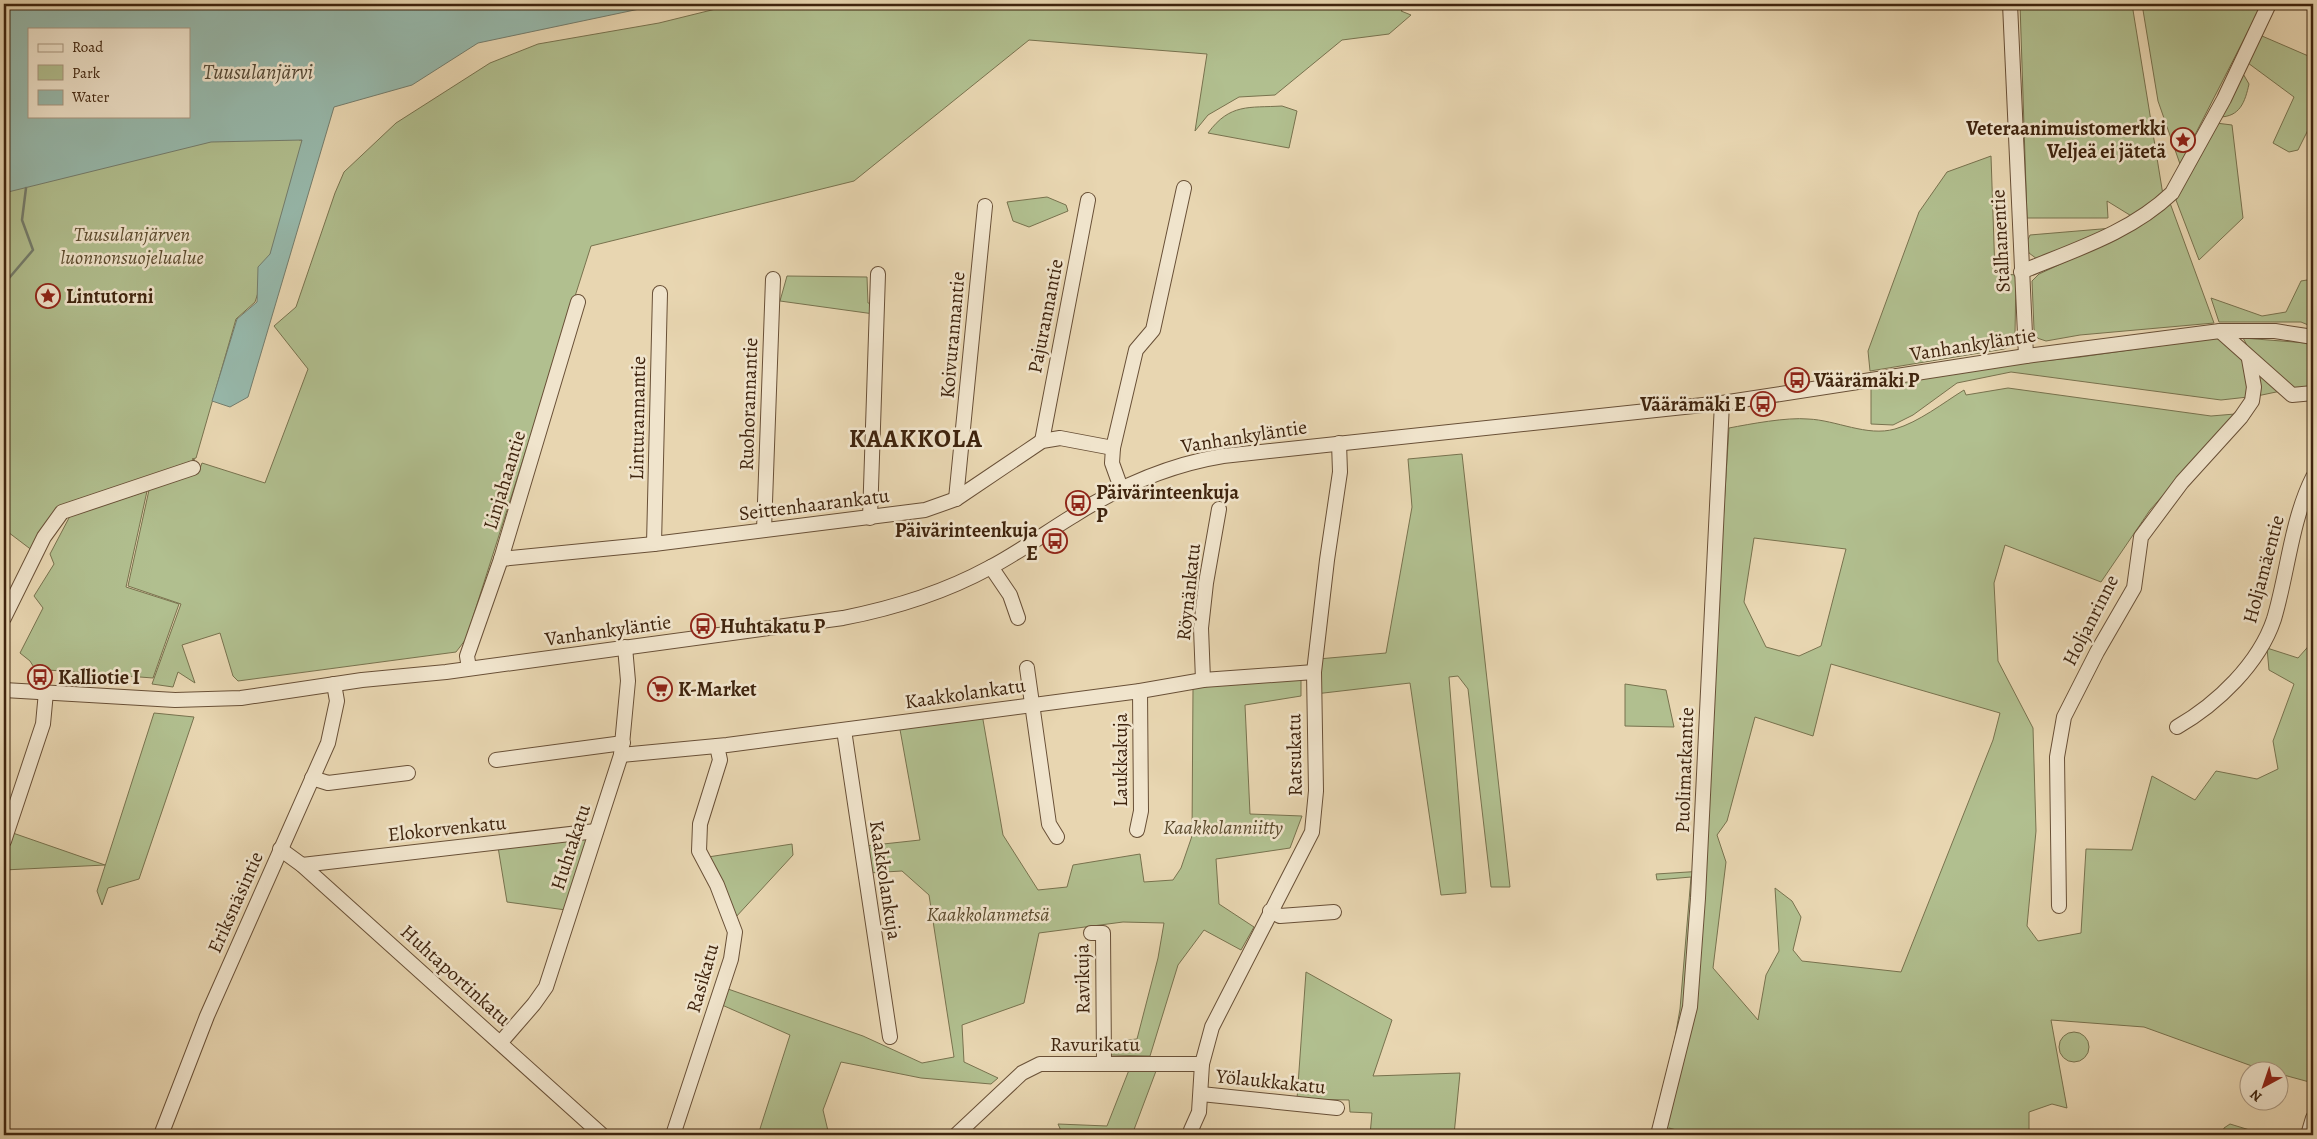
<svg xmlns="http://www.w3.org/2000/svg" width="2317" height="1139" font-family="Alegreya,serif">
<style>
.green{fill:#b1bf8f;stroke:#78724e;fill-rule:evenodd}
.water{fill:#97b9ac;stroke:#747d6d;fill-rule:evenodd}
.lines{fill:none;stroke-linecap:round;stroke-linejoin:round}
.stream{stroke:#747d6d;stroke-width:2.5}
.minor-casing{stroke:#695037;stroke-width:16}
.minor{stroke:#f0e4cc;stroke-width:14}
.labels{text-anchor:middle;stroke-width:5;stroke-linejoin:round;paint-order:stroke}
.poi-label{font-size:20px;font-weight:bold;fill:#3f240e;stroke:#f0e4cc;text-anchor:start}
.park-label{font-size:20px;font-style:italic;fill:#5c4b2e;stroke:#f0e4cc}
.street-label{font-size:20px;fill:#3f240e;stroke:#f0e4cc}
.water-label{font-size:21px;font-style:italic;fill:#554936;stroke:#f0e4cc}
.district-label{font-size:25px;font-weight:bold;letter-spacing:1px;fill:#3f240e;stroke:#f0e4cc}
</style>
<rect width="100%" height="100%" fill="#e8d6b1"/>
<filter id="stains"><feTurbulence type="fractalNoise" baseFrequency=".004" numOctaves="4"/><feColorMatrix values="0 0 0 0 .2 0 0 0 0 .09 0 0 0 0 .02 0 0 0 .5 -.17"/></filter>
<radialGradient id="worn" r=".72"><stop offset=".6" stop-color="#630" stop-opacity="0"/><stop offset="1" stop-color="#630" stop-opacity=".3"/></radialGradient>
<!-- green -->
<g class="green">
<path d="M262 4 299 140H302L303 155 255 302 236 319 196 458 192 459 195 460 189 464 64 504 46 524 33 551 4 529V67L29 116H189V29Z"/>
<path d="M736 4H1409L1401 11 1411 15 1389 34 1342 40 1275 95 1239 97 1208 115 1195 131 1207 54 1029 40 854 181 591 246 466 639 456 652 238 681 233 676 220 633 182 645 195 683 178 672 173 687 152 684 181 604 128 586 149 490 199 471 202 463 265 483 308 369 274 326 296 307 335 193 344 172 396 123 490 63 538 44 659 23Z"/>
<path d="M2020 4H2132L2163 195 2133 217 2107 201 2108 218H2027Z"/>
<path d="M2142 4H2262L2180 164 2158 101Z"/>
<path d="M2262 36 2313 58V120L2298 150 2289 152 2273 143 2294 97 2248 63Z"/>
<path d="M2242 72 2249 84C2245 102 2240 117 2219 117Z"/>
<path d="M1282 106 1297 111 1289 148 1208 133C1230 103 1249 108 1282 106Z"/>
<path d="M2216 123 2232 125 2243 218 2199 260 2176 200Z"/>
<path d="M1991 156 1995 273 2016 275 2015 333 2012 345 2004 349 1870 371 1868 351 1919 212 1947 172Z"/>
<path d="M1047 197 1066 205 1068 211 1029 227 1013 221 1007 202Z"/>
<path d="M2170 203 2214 323 2080 335 2046 341 2037 338 2034 329 2032 281 2039 274 2130 232Z"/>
<path d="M2113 228 2037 259 2029 253 2026 244 2030 235Z"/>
<path d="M787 276 867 277 868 303 874 304V314L780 301Z"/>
<path d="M2313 279V327L2301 322H2219L2211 298 2262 316 2286 312 2301 281Z"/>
<path d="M2222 337C2242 358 2252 366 2248 397L2221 400 2011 372 1957 383 1913 415 1893 425 1871 424V385L1939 372 2080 357Z"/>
<path d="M2243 338 2307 343 2313 346V388L2292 389 2253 356Z"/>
<path d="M2254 368 2281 391 2257 396Z"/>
<path d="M2008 388 2211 416 2235 414 2150 510 2101 582 2005 545 1994 583 1998 661 2033 728 2036 831 2027 926 2038 941 2081 933 2086 849 2132 850 2152 776 2195 800 2216 771 2257 779 2278 769 2273 741 2294 684 2269 670 2267 648 2298 658 2313 641V1083L2280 1074V1072L2263 1070 2144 1027 2051 1020 2067 1108 2052 1104 2029 1112V1135H1695L1669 1128 1668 1135H1654L1671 1061 1680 1009 1691 877 1657 880 1656 874 1704 871 1716 633 1729 428C1750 424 1787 417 1808 419 1836 420 1867 437 1895 429 1919 422 1943 403 1964 390L1966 395ZM1754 538 1846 549 1821 646 1799 656 1766 647 1744 602ZM1831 664 2000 713 1993 740 1901 972 1802 961 1793 950 1801 917 1792 901 1775 888 1779 951 1766 975 1758 1020 1713 968 1726 862 1717 835 1727 821 1755 717 1813 736Z"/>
<path d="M1462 454 1510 887H1491L1468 689 1458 676 1449 677 1466 893 1441 895 1410 683 1315 694 1318 659 1386 653 1412 507 1408 459Z"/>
<path d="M147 491 126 587 179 604 153 678 35 669 30 661 20 653 43 608 34 596 54 564 50 554 70 516Z"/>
<path d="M1301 677V696L1245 705 1250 814 1302 816 1290 848 1216 859 1219 904 1254 927 1241 950 1204 930 1178 965 1150 1056 1109 1055 1108 1042 1137 1039 1158 958 1164 923 1123 922 1039 933 1024 1003 962 1025 964 1062 998 1078 991 1084 921 1078 841 1062 823 1110 829 1135H758L790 1035 722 1005 728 989 863 1036 922 1063 954 1057 929 895 902 871 868 873 865 846 920 840 899 724 982 714 1003 835 1038 890 1067 887 1073 865 1140 854 1144 882 1173 880 1181 868 1192 836 1193 688Z"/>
<path d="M1625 684 1666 690 1674 727 1625 726Z"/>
<path d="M154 713 194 717 139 879 108 888 102 905 97 891Z"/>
<path d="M10 832 105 865 4 870V850Z"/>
<path d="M588 838 566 910 507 902 498 847Z"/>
<path d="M792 844 793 855 735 918 708 857Z"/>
<path d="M1306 972 1392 1020 1373 1076 1460 1073 1454 1135H1370L1372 1113 1350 1112 1349 1100 1297 1099Z"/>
<circle cx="2074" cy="1047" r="15"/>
<path d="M1129 1070 1156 1071 1132 1135H1063L1058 1124 1107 1126Z"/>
<path d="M2230 1124 2266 1135H2222L2224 1128Z"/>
</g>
<!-- water -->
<path class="water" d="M4 4H663L478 43 412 85 334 107 248 397 230 407 212 401 237 319 257 302 258 267 270 254 302 140 211 142 4 193ZM29 29H189V116H29Z"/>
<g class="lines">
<!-- stream -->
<path class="stream" d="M4 284 33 250 22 220 26 188"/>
<defs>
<g id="minor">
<path d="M2010 4 2026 356"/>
<path d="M2021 272C2074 250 2130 233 2172 193L2224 99 2269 4"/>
<path d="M2220 331 2292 395 2313 393"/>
<path d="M1042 441 1088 200"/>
<path d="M1121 488 1112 463 1113 448 1136 350 1153 330 1184 188"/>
<path d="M956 499 985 206"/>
<path d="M870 518 878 274"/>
<path d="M764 530 773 279"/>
<path d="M654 544 660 293"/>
<path d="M501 559 654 544 925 510 956 499 1042 441 1060 438 1113 448"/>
<path d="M991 567 1010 595 1018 618"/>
<path d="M4 618 44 537 62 512 193 468"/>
<path d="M469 668 467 656 501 559 578 302"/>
<path d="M1027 668 1049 824 1057 837"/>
<path d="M1203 680 1201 628 1206 583 1219 509"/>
<path d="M4 690 175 700 241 698 362 680 446 672 843 618C894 608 943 593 989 568 1018 553 1045 533 1073 516 1120 486 1168 465 1223 456L1722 403 2026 356 2220 331H2275L2313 337"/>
<path d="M2177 727C2217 704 2259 664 2274 619 2288 572 2291 521 2313 477"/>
<path d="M844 730 890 1037"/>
<path d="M621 755 727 745 1140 691 1203 680 1314 672"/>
<path d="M496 760 623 743"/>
<path d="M312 778 328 783 408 773"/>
<path d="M1137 830 1141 811 1140 691"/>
<path d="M4 841 43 724 46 692"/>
<path d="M280 849 302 865 602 1135"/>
<path d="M302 865 596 831"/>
<path d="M2059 906 2057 757 2064 717 2097 652 2134 588 2141 537 2182 482 2241 417 2252 401 2254 387 2249 359"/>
<path d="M1270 911 1280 916 1334 912"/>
<path d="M1091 933H1103L1104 1063"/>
<path d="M501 1042 534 1004 546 987 621 755 628 681 625 647"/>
<path d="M1201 1094 1337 1108"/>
<path d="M1191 1130 1199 1112 1202 1064 1212 1027 1312 832 1316 791 1314 672 1327 560 1340 472 1339 443"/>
<path d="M161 1135 207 1016 328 743 337 701 334 684"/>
<path d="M673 1135 731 959 735 932 717 885 699 851 700 824 720 760 717 746"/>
<path d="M956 1135 1022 1073 1040 1064H1202"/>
<path d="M1658 1135 1690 1007 1698 898 1722 403"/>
<path d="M2308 1135 2313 1118"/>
</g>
</defs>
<!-- minor casing -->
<use href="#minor" class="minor-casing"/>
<!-- minor -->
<use href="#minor" class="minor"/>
</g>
<!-- icons -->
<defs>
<symbol id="sight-ring" viewBox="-11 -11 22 22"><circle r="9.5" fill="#f0e4cc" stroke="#8f2418" stroke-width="1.5"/><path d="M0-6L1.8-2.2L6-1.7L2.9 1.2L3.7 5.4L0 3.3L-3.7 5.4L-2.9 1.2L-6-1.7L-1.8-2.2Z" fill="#8f2418"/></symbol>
<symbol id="bus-ring" viewBox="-11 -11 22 22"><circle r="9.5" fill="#f0e4cc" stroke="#8f2418" stroke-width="1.5"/><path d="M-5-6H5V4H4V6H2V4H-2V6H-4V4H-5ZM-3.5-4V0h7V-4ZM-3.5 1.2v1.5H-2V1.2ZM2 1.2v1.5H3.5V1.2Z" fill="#8f2418"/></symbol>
<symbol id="supermarket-ring" viewBox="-11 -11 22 22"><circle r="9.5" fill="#f0e4cc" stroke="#8f2418" stroke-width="1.5"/><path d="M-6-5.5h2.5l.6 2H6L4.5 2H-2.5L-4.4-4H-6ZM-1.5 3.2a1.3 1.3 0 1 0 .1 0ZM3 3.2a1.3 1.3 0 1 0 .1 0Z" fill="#8f2418"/></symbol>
</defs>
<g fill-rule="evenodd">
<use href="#sight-ring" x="2169" y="126" width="28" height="28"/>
<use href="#sight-ring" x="34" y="282" width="28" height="28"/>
<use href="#bus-ring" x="1783" y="366" width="28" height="28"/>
<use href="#bus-ring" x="1749" y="390" width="28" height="28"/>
<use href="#bus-ring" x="1064" y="489" width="28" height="28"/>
<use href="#bus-ring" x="1041" y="527" width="28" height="28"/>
<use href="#bus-ring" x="689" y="612" width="28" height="28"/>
<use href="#bus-ring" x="26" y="663" width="28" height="28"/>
<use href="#supermarket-ring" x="646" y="675" width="28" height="28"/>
</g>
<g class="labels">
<!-- poi labels -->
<g class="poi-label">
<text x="2166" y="135" text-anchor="end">Veteraanimuistomerkki<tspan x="2166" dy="23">Veljeä ei jätetä</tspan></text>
<text x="66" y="303">Lintutorni</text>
<text x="1814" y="387">Väärämäki P</text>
<text x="1746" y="411" text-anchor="end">Väärämäki E</text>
<text x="1096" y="499">Päivärinteenkuja<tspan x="1096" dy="23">P</tspan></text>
<text x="1038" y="537" text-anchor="end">Päivärinteenkuja<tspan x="1038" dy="23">E</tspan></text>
<text x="720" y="633">Huhtakatu P</text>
<text x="58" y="684">Kalliotie I</text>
<text x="678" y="696">K-Market</text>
</g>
<!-- park labels -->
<g class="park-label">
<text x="132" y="241">Tuusulanjärven<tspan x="132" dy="23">luonnonsuojelualue</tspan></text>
<text x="1223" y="834">Kaakkolanniitty</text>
<text x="988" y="921">Kaakkolanmetsä</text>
</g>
<!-- street labels -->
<g class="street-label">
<text transform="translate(2000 241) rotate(-93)" y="7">Stålhanentie</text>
<text transform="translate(1045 316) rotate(-79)" y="7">Pajurannantie</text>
<text transform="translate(952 335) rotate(-85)" y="7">Koivurannantie</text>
<text transform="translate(1973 344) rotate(-9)" y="7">Vanhankyläntie</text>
<text transform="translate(748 404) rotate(-88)" y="7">Ruohorannantie</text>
<text transform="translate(637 418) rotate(-89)" y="7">Linturannantie</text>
<text transform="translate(1244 436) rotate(-9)" y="7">Vanhankyläntie</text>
<text transform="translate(504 480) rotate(-73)" y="7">Linjahaantie</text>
<text transform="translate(814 504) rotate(-7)" y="7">Seittenhaarankatu</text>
<text transform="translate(2263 569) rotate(-75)" y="7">Holjamäentie</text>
<text transform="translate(1188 592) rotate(-84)" y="7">Röynänkatu</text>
<text transform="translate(2090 620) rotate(-63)" y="7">Holjanrinne</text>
<text transform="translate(608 630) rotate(-8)" y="7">Vanhankyläntie</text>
<text transform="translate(965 693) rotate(-8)" y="7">Kaakkolankatu</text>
<text transform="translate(1294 755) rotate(-91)" y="7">Ratsukatu</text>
<text transform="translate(1120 760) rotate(-90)" y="7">Laukkakuja</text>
<text transform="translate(1684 770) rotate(-88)" y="7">Puolimatkantie</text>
<text transform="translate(447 828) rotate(-6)" y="7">Elokorvenkatu</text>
<text transform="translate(570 847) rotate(-72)" y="7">Huhtakatu</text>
<text transform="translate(886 880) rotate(81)" y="7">Kaakkolankuja</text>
<text transform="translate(235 902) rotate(-66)" y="7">Eriksnäsintie</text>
<text transform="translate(456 975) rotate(42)" y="7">Huhtaportinkatu</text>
<text transform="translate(702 978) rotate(-74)" y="7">Rasikatu</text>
<text transform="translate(1082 979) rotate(-91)" y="7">Ravikuja</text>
<text x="1095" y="1051">Ravurikatu</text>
<text transform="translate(1271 1081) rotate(6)" y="7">Yölaukkakatu</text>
</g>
<!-- water labels -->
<g class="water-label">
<text x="258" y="79">Tuusulanjärvi</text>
</g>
<!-- district labels -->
<g class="district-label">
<text x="916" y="447">KAAKKOLA</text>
</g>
</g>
<!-- margin -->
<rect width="2317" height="1139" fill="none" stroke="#e8d6b1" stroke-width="20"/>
<rect x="5" y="5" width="2307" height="1129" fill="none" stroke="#3f240e" stroke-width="2.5"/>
<rect x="10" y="10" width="2297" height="1119" fill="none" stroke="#3f240e"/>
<!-- legend -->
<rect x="28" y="28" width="162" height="90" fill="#f0e4cc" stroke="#a99780"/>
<rect x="38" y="44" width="25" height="8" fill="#f0e4cc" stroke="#a99780"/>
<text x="72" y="52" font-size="15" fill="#3f240e">Road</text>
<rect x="38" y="65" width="25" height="15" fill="#b1bf8f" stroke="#a99780"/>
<text x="72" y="78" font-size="15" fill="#3f240e">Park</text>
<rect x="38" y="90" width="25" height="15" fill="#97b9ac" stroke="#a99780"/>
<text x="72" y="102" font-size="15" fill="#3f240e">Water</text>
<!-- north arrow -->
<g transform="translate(2264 1086) rotate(220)"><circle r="24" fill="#f0e4cc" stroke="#a99780"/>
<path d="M0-4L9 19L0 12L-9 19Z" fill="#8f2418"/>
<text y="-8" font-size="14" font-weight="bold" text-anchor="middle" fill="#3f240e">N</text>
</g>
<rect width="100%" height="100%" filter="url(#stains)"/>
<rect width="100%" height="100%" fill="url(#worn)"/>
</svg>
